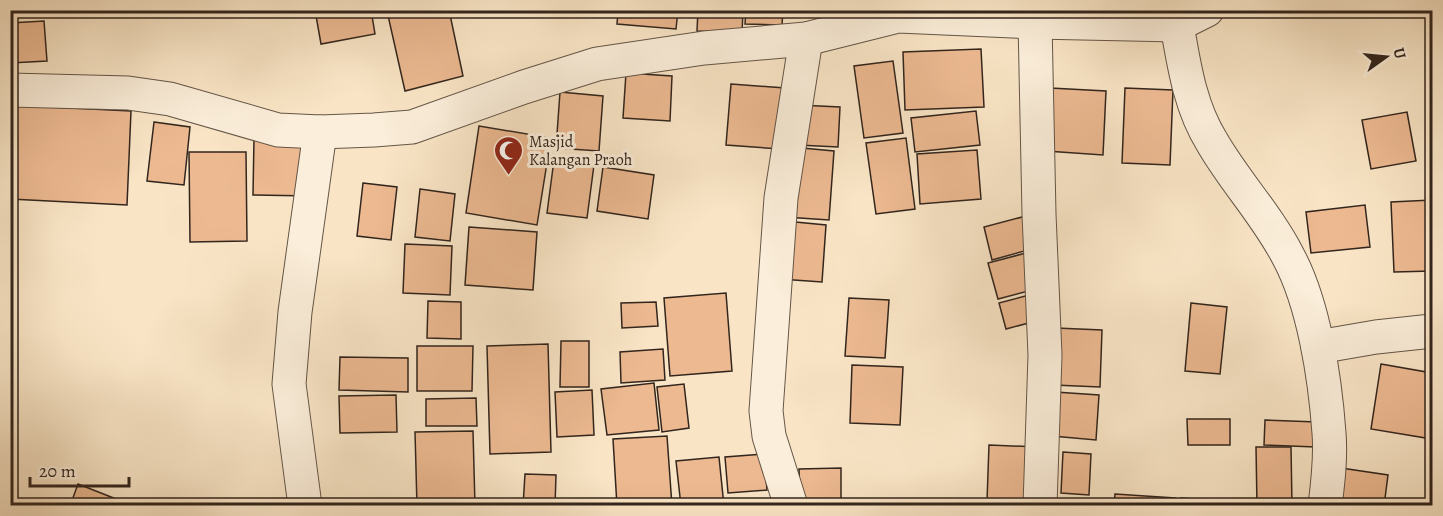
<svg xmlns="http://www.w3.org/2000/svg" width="1443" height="516" font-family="Alegreya,serif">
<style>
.building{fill:#ecb991;stroke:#32251d;stroke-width:1.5}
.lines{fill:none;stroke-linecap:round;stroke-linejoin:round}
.minor-casing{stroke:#645547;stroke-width:35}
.minor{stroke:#fbeeda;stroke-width:33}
.labels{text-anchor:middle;stroke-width:6;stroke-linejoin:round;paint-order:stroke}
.poi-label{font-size:16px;fill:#32251d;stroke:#fbeeda;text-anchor:start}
</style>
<rect width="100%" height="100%" fill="#f9e5c6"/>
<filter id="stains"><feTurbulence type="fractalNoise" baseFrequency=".00333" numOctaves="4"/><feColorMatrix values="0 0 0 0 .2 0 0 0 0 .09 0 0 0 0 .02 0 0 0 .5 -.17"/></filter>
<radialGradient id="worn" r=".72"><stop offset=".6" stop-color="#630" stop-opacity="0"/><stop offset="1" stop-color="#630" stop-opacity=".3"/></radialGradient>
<!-- building -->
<g class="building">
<path d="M315 10H371L375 34 321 44Z"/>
<path d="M449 10 463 76 405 91 387 11Z"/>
<path d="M618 10H678L676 29 617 24Z"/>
<path d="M698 10H743L742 33 697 31Z"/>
<path d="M746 10H783L782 25 745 24Z"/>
<path d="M791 10H840V18L790 16Z"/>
<path d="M44 21 47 61 10 63V23Z"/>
<path d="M981 49 984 107 905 110 903 52Z"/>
<path d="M893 61 903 133 864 138 854 66Z"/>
<path d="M626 73 672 76 670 121 623 118Z"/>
<path d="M731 84 785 88 780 149 726 145Z"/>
<path d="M1050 88 1106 91 1103 155 1046 151Z"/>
<path d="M1125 88 1173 90 1170 165 1122 163Z"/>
<path d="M560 92 603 96 599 151 556 148Z"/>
<path d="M10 105 131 111 127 205 10 199Z"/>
<path d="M799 105 840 107 838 147 798 145Z"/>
<path d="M976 111 980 145 915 152 911 118Z"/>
<path d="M1407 112 1416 161 1371 169 1362 120Z"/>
<path d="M154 122 190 127 184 185 147 181Z"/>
<path d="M479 126 551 138 537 225 466 213Z"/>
<path d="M254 138 311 139 310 196 253 195Z"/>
<path d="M906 138 915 209 876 214 866 143Z"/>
<path d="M791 147 834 151 829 220 785 217Z"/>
<path d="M977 150 981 199 920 204 917 154Z"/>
<path d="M189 152H246L247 241 190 242Z"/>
<path d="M554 160 594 165 587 218 547 213Z"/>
<path d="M603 167 654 175 648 219 597 211Z"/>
<path d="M363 183 397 187 391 240 357 236Z"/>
<path d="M420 189 455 194 450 241 415 237Z"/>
<path d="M1432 200V271L1394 272 1391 202Z"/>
<path d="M1365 205 1370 247 1311 253 1306 212Z"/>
<path d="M1026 216 1035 248 992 260 984 227Z"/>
<path d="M785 221 826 225 822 282 780 279Z"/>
<path d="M469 227 537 232 533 290 465 285Z"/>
<path d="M405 244 452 246 450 295 403 293Z"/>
<path d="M1026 253 1036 289 998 299 988 263Z"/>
<path d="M726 293 732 371 670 376 664 298Z"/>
<path d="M1033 294 1040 320 1006 329 999 303Z"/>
<path d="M849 298 889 300 885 358 845 356Z"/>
<path d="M428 301 461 302V339L427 338Z"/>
<path d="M656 302 658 326 622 328 621 303Z"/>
<path d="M1191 303 1227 307 1220 374 1185 371Z"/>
<path d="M1056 328 1102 330 1100 387 1054 385Z"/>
<path d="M561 341H589V387H560Z"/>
<path d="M548 344 551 452 490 454 487 346Z"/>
<path d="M417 346H473L472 391H417Z"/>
<path d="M663 349 665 380 621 383 620 352Z"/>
<path d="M340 357 408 358V392L339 390Z"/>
<path d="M1381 364 1432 373V439L1371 429Z"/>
<path d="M852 365 903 367 900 425 850 423Z"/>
<path d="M654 383 659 430 607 435 601 389Z"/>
<path d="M684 384 689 428 662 432 657 387Z"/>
<path d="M592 390 594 435 557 437 555 392Z"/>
<path d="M1055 392 1099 395 1096 440 1052 436Z"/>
<path d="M396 395 397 432 340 433 339 396Z"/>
<path d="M476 398 477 426H426V399Z"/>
<path d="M1187 419H1230V445H1188Z"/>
<path d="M1265 420 1317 422 1316 447 1264 445Z"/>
<path d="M473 431 475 506H417L415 432Z"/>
<path d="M667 436 672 506H617L613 439Z"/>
<path d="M989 445 1039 447 1037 503 987 501Z"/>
<path d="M1256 447H1291L1292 506H1257Z"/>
<path d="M1063 452 1091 454 1089 495 1061 493Z"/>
<path d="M764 454 767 490 728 493 725 457Z"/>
<path d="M719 457 724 506H681L676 461Z"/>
<path d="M841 468V500L800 501 799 469Z"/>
<path d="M1341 468 1388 475 1384 506H1336Z"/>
<path d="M525 474 556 475 555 506H523Z"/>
<path d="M78 484 134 506H70Z"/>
<path d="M1115 494 1175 498 1174 506H1114Z"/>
<path d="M1181 498 1236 502 1235 506H1181Z"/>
<path d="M1426 498H1432V506H1425Z"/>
</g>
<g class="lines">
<defs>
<g id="minor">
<path d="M1035 22 1039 214 1045 355 1040 506"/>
<path d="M1177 25C1184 65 1190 107 1212 142 1235 182 1267 215 1288 256 1314 304 1325 378 1329 433 1331 457 1328 482 1325 506"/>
<path d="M10 90 128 93 170 99 278 130 320 132 374 130 412 127 524 87 597 64 704 48 806 39 898 16 1035 22 1177 25 1207 10"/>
<path d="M1318 347 1376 337 1432 331"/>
<path d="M305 506 289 384 295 312 320 132"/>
<path d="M791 506 769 436 766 411 781 198 806 39"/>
</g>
</defs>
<!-- minor casing -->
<use href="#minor" class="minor-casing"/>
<!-- minor -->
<use href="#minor" class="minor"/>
</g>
<!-- icons -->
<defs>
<symbol id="mosque-pin" viewBox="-11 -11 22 30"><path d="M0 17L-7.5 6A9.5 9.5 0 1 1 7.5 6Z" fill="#8f2418" stroke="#fbeeda"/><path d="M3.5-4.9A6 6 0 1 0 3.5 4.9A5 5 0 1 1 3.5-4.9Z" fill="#fff"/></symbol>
</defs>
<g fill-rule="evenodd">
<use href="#mosque-pin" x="492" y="134" width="33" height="45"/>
</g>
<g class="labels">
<!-- poi labels -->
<g class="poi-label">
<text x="529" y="147">Masjid<tspan x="529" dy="18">Kalangan Praoh</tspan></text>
</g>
</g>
<!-- margin -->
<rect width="1443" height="516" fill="none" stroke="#f9e5c6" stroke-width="36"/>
<rect x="12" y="12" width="1419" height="492" fill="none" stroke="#32251d" stroke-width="3"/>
<rect x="18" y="18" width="1407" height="480" fill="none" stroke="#32251d" stroke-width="1.5"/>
<!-- north arrow -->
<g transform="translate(1386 57) rotate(75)" stroke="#fbeeda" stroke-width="4.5" paint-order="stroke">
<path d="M0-4.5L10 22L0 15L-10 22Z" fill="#32251d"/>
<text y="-9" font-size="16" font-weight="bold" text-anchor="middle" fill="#32251d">U</text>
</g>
<!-- scale -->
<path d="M30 477v9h99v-9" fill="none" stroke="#32251d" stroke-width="3"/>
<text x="39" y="477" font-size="18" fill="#32251d" stroke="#fbeeda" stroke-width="4.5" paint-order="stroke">20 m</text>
<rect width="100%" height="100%" filter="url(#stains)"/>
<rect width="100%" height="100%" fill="url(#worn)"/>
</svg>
